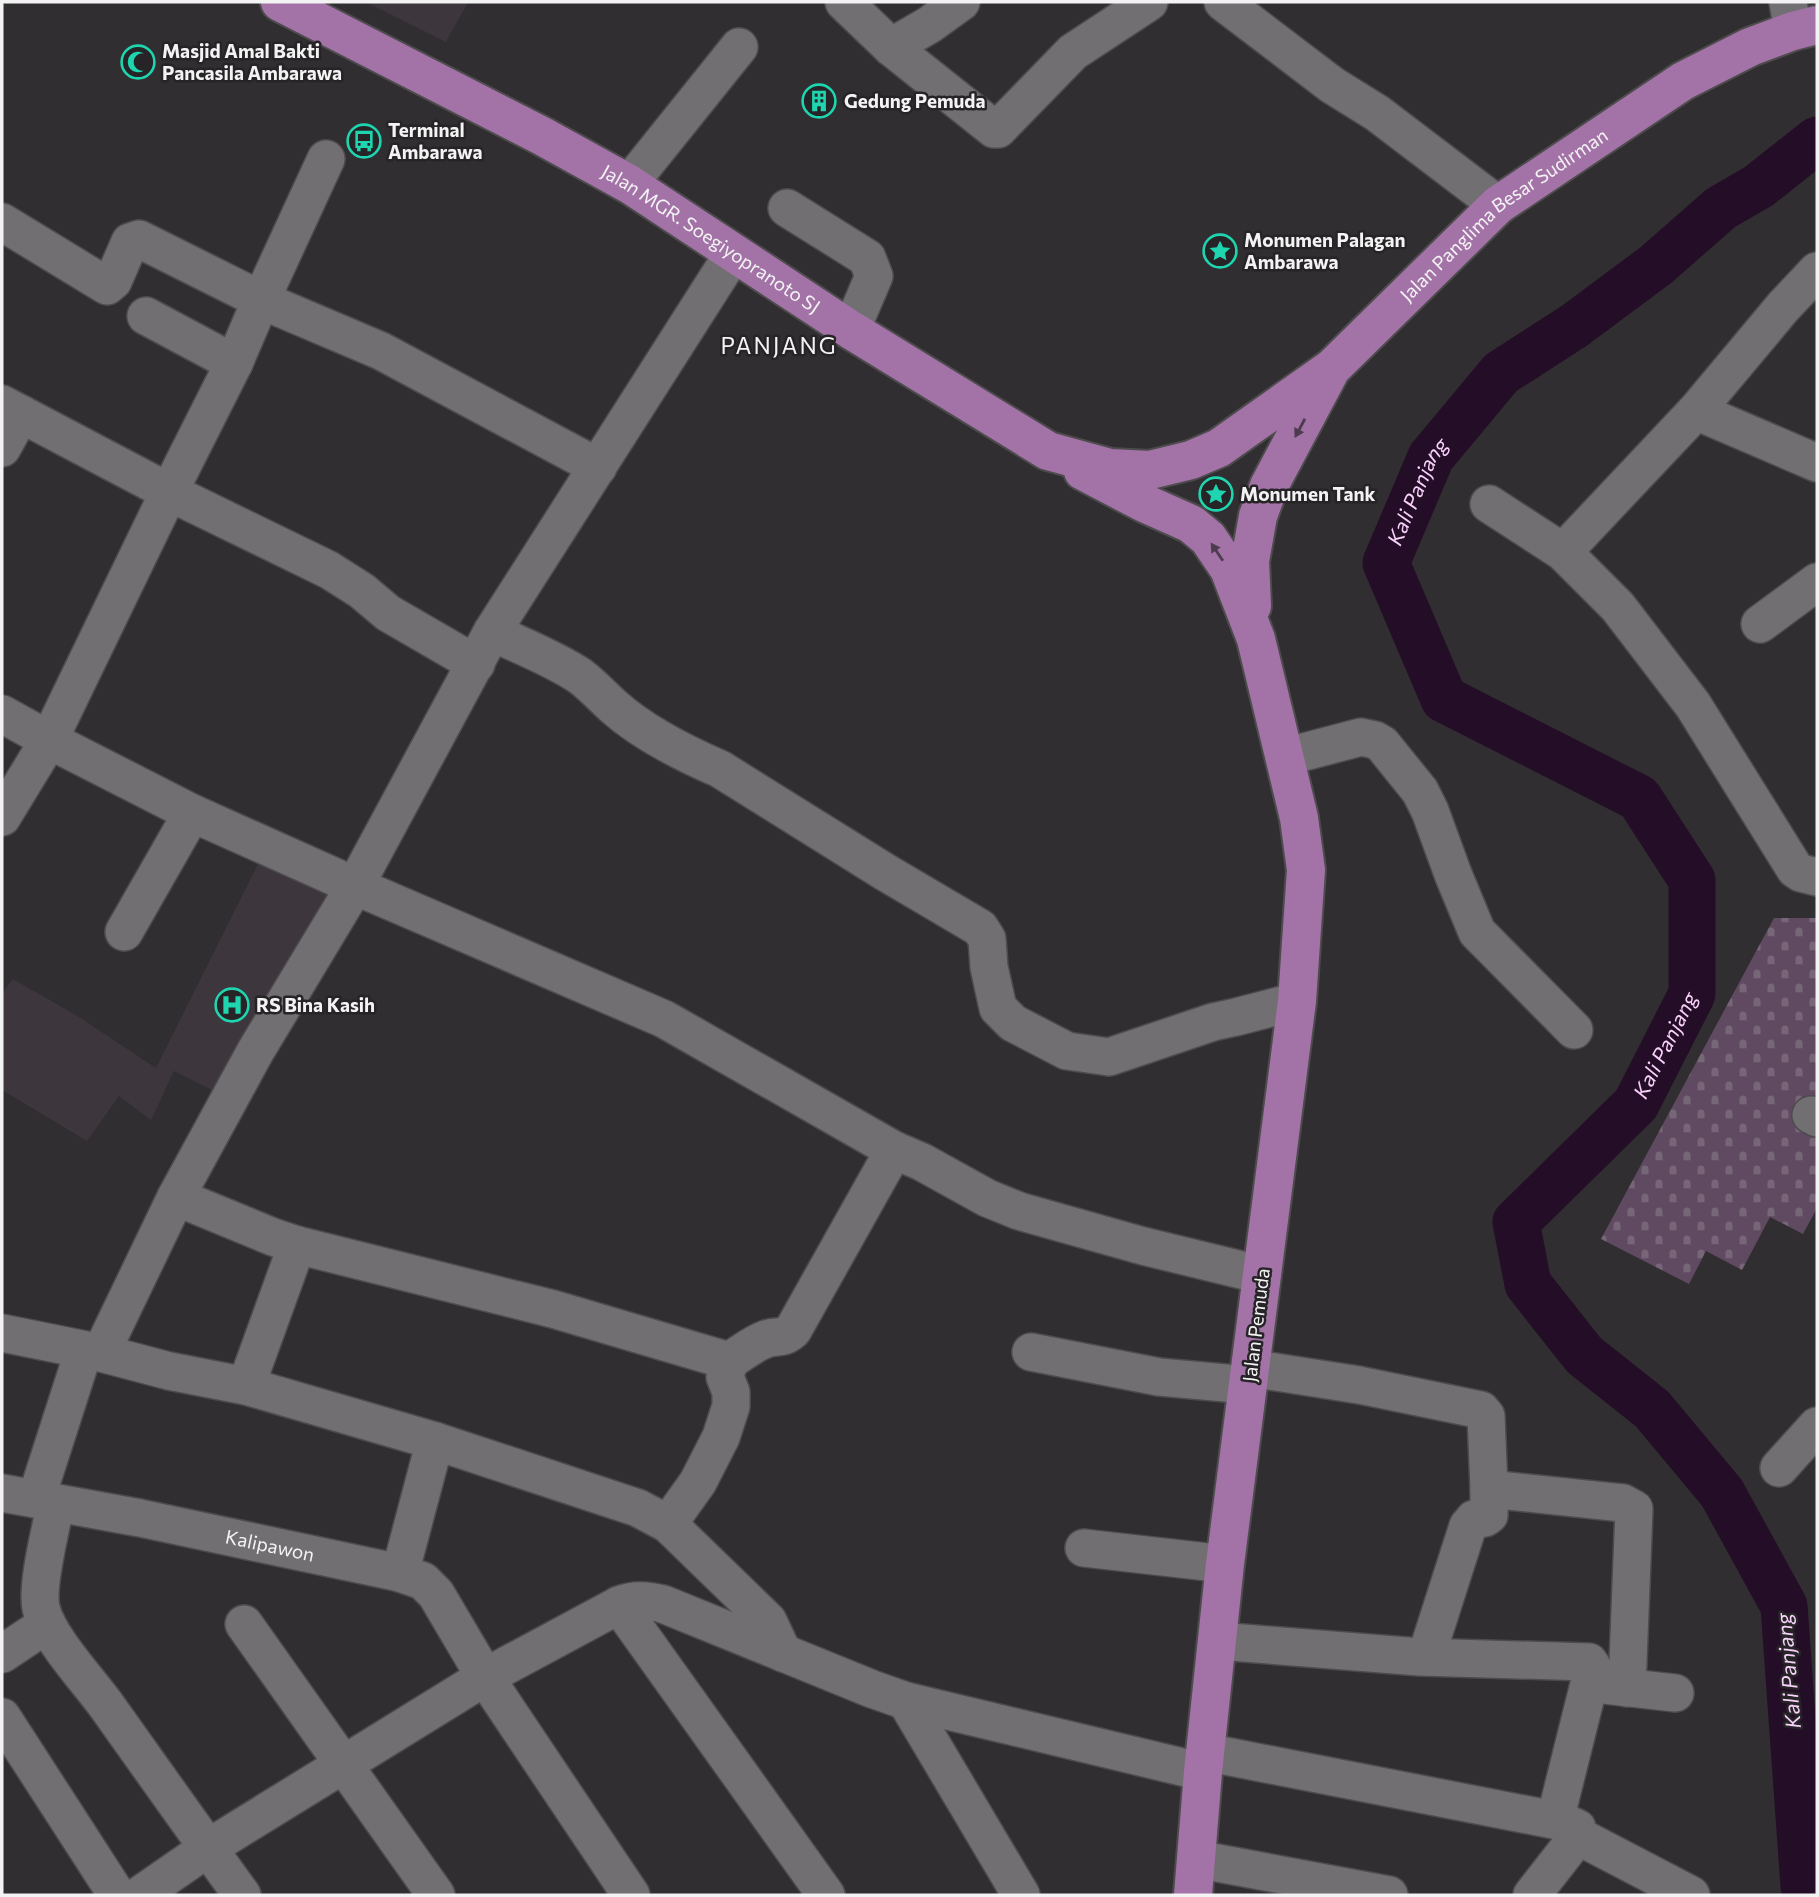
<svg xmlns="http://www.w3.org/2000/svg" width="1819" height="1897" font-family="Commissioner,sans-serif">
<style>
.built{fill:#3d363d}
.cemetery{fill:url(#cemetery-stones)}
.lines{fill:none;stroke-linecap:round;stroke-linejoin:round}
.river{stroke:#240d26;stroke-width:47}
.minor-casing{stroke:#4d4b4d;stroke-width:40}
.major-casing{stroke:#4d4b4d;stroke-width:42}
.minor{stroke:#726f72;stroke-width:37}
.major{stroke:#a373a7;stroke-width:38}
.oneway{fill:#4c3c4d}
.labels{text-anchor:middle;stroke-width:5;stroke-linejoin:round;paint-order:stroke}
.poi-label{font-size:19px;font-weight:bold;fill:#f4f3f4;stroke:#262426;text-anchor:start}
.street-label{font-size:19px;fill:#f4f3f4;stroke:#262426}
.water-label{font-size:21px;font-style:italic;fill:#f8d2fb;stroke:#262426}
.quarter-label{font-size:23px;letter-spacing:2px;fill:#f4f3f4;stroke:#262426}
</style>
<defs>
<pattern id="cemetery-stones" width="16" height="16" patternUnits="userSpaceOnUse" patternTransform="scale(1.75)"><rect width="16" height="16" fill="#604a61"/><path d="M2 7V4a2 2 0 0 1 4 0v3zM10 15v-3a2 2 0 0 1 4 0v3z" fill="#776578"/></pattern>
</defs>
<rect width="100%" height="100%" fill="#302e30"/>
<!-- built -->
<g class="built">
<path d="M366 2H468L446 42Z"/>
<path d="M263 854 340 886 226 1097 174 1071 151 1120 119 1096 87 1141 2 1090V993L13 979 79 1017 156 1068Z"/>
</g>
<!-- cemetery -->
<path class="cemetery" d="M1774 918H1817V1208L1803 1234 1770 1217 1742 1270 1706 1251 1689 1284 1601 1239Z"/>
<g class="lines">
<!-- river -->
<path class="river" id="s1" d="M1808 1895 1804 1886 1784 1606 1722 1493 1652 1409 1584 1355 1528 1284 1516 1222 1636 1104 1692 994V880L1639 798 1444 699 1386 563 1431 457 1501 373 1574 326 1656 265 1721 208 1759 186 1817 140"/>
<defs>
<g id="minor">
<path d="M844 2 891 47 994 129H998L1073 52 1149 2"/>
<path d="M1223 2 1332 85 1377 113 1498 205"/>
<path d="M1788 2 1793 31"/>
<path d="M891 47 929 25 961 2"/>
<path d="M629 184 739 47"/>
<path d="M787 208 867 258 874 276 851 330"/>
<path d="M2 222 107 286 113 281 130 242 139 239 261 300 381 351 598 467"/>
<path d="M146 316 234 363"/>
<path d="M2 404 169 492 329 570 362 591 388 613 476 664"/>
<path d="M1696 411 1817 463"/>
<path d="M2 448 21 414"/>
<path d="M1489 504 1563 552 1618 607 1693 705 1795 869 1801 873 1817 877"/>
<path d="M1563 552 1696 411 1783 307 1817 271"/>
<path d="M1760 624 1817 582"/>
<path d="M492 632C521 646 553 658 580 676 592 685 602 696 613 706 643 733 683 753 720 769L885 872 980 928 987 939 989 967 998 1008 1013 1023 1067 1051 1109 1057 1213 1022 1236 1017 1297 1001"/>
<path d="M2 714 49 740 192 813 355 886 664 1019 894 1150 922 1162 987 1198 1019 1211 1143 1246 1262 1275"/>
<path d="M1285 757 1361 737 1375 740 1382 744 1420 791 1430 811 1453 874 1477 932 1574 1030"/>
<path d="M2 817 49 740 169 492 234 363 261 300 326 159"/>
<path d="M124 932 192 813"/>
<path d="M1811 1115 1817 1118"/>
<path d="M176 1197 273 1237 297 1245 553 1309 729 1361C741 1354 752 1344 766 1339 778 1335 782 1340 793 1330L894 1150"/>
<path d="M2 1333 101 1353 169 1371 246 1386 435 1441 638 1508 668 1524 768 1621 783 1653"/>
<path d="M1031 1352 1159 1377 1248 1385"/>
<path d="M101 1353 176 1197 255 1052 355 886 492 632 733 254"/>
<path d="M1250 1368 1359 1385 1481 1410 1486 1416 1489 1489"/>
<path d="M246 1386 297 1245"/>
<path d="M1779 1468 1817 1426"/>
<path id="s2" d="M2 1493 140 1518 400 1573 423 1581 436 1594 485 1677 631 1895"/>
<path d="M36 1499 84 1350"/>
<path d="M56 1503C51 1527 36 1586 41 1608 48 1638 87 1679 106 1705 151 1768 196 1832 242 1895"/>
<path d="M668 1524 698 1482 721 1437 731 1406V1392L725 1377 729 1361"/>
<path d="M1084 1548 1225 1564"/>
<path d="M400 1573 435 1441"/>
<path d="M619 1605 826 1895"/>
<path d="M244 1624 436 1895"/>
<path d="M1218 1641 1420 1657 1589 1662 1593 1668 1555 1820"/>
<path d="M2 1654 47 1624"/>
<path d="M1426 1657 1468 1526 1474 1519 1485 1518 1489 1515V1489L1623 1503 1634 1509 1627 1688"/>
<path d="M1604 1685 1675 1693"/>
<path d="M906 1701 1021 1895"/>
<path d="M2 1717 117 1895"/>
<path d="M1205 1752 1564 1822 1577 1828 1578 1836 1691 1895"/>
<path d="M1196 1859 1389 1895"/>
<path d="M140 1895 208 1848 485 1677 619 1605C635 1599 646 1600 663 1604L872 1689 906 1701 1203 1772"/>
<path d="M1532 1895 1578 1836"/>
</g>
<g id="major">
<path id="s3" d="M280 2 542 136 629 184 851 330 1048 451 1110 468 1150 470 1191 460 1219 448 1332 368 1498 205 1683 81 1750 47 1793 31 1817 25"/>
<path d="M1083 471 1144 503 1191 524 1208 538 1229 569 1256 639 1299 818 1306 870 1297 1001 1225 1564 1203 1772 1193 1895"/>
<path d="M1252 606 1250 561 1258 516 1269 486 1329 373"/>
</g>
</defs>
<!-- minor casing -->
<use href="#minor" class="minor-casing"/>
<!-- major casing -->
<use href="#major" class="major-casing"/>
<!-- minor -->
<use href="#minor" class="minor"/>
<!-- major -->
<use href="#major" class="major"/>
</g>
<!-- one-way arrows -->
<defs><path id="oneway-solid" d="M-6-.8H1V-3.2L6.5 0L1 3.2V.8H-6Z" transform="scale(1.75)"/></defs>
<g class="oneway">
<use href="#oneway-solid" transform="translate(1300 428) rotate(118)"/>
<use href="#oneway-solid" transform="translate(1217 552) rotate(-124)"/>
</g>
<!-- icons -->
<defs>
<symbol id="mosque-ring" viewBox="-11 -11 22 22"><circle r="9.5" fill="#262426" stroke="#1fd5b0" stroke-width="1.5"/><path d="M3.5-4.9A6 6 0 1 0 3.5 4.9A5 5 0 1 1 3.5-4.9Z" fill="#1fd5b0"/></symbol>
<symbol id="building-ring" viewBox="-11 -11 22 22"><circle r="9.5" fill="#262426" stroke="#1fd5b0" stroke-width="1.5"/><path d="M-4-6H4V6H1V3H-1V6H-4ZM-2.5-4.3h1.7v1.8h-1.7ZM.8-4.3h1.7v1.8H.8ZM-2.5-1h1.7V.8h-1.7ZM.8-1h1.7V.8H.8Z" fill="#1fd5b0"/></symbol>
<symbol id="bus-ring" viewBox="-11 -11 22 22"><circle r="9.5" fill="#262426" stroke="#1fd5b0" stroke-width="1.5"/><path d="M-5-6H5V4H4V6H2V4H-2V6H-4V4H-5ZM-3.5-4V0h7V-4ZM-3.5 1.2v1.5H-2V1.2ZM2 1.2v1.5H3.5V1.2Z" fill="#1fd5b0"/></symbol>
<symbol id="sight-ring" viewBox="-11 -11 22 22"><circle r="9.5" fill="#262426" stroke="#1fd5b0" stroke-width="1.5"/><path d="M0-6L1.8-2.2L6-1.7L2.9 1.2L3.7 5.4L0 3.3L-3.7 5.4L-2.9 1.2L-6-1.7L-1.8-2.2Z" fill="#1fd5b0"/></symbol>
<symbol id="hospital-ring" viewBox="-11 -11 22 22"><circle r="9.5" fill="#262426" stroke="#1fd5b0" stroke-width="1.5"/><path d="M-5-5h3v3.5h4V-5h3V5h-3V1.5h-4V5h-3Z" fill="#1fd5b0"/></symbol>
</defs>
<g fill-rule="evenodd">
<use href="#mosque-ring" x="119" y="43" width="38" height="38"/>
<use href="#building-ring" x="800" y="82" width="38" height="38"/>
<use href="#bus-ring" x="345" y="122" width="38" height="38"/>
<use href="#sight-ring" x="1201" y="232" width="38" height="38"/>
<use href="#sight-ring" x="1197" y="475" width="38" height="38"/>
<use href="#hospital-ring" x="213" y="986" width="38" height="38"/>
</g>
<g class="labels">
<!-- poi labels -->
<g class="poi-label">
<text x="162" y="58">Masjid Amal Bakti<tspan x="162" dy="22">Pancasila Ambarawa</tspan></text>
<text x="844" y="108">Gedung Pemuda</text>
<text x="388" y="137">Terminal<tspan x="388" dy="22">Ambarawa</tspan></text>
<text x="1244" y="247">Monumen Palagan<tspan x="1244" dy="22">Ambarawa</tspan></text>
<text x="1240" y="501">Monumen Tank</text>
<text x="256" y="1012">RS Bina Kasih</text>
</g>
<!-- street labels -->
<g class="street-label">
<text dy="7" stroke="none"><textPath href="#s3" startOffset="1437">Jalan Panglima Besar Sudirman</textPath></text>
<text dy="7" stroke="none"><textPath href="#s3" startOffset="492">Jalan MGR. Soegiyopranoto SJ</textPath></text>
<text transform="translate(1256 1325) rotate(-83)" y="7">Jalan Pemuda</text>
<text dy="7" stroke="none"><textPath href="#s2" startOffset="273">Kalipawon</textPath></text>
</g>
<!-- water labels -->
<g class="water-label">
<text dy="7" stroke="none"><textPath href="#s1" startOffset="1717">Kali Panjang</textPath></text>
<text dy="7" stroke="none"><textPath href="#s1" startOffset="1003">Kali Panjang</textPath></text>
<text transform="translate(1789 1671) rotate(-95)" y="7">Kali Panjang</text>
</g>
<!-- quarter labels -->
<g class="quarter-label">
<text x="779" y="354">PANJANG</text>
</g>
</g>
<!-- border -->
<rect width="1819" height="1897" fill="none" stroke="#f4f3f4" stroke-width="7"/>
</svg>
